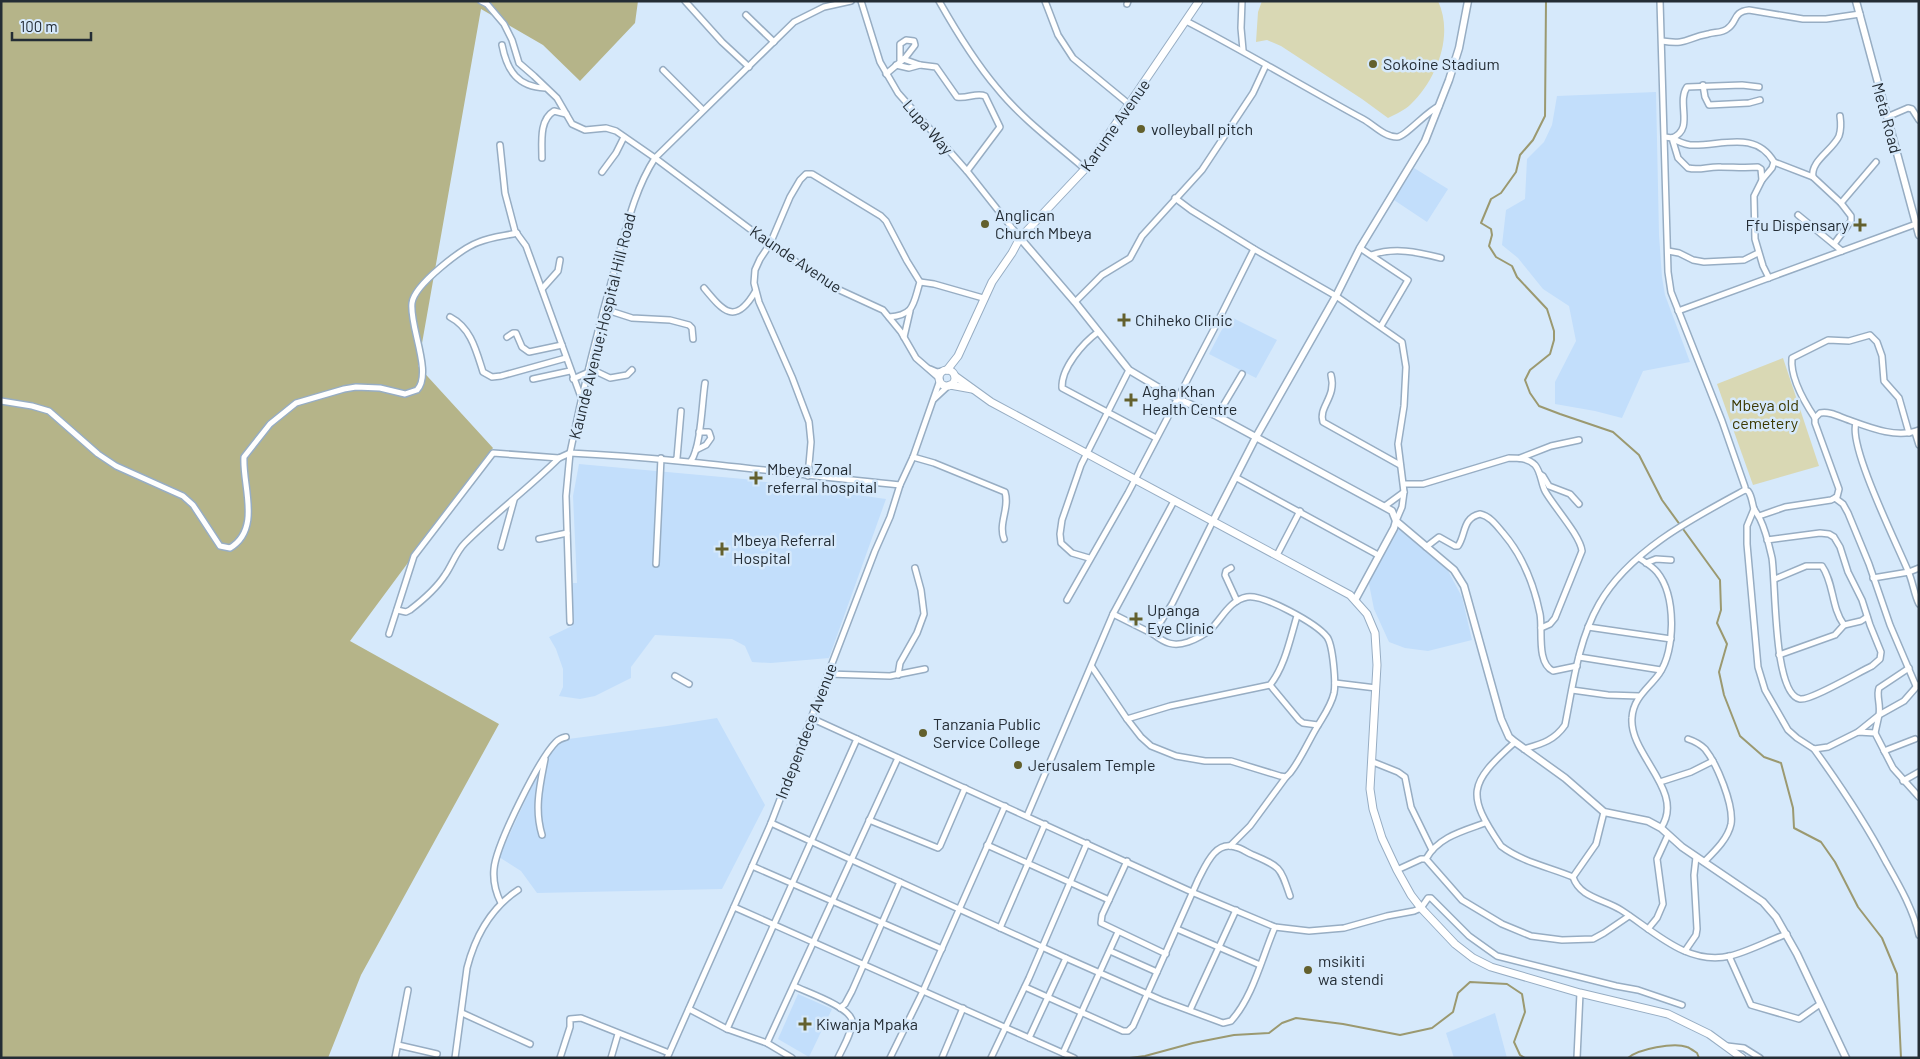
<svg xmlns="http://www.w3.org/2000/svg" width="1920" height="1059" font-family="Barlow,sans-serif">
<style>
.built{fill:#c2defb}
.green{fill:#d9d8b4}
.forest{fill:#b5b489}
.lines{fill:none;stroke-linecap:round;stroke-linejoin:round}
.stream{stroke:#9b9970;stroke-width:2}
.minor-casing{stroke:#97adc3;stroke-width:8}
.tertiary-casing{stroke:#97adc3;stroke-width:9}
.secondary-casing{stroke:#97adc3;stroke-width:9}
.minor{stroke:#fff;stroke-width:5}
.tertiary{stroke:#fff;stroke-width:6}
.secondary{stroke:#fff;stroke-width:7}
.poi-dot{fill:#63602d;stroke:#d6e9fb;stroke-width:2}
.labels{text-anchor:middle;stroke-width:5;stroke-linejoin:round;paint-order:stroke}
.poi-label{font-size:16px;fill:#242d35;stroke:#d6e9fb;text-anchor:start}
.street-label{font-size:16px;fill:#242d35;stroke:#d6e9fb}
.park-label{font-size:16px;fill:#3b3801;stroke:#d6e9fb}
</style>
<rect width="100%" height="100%" fill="#d6e9fb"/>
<!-- built -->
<g class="built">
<path d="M1656 92 1659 235 1662 277 1665 295 1690 362 1643 371 1622 418 1595 411 1555 404V382L1576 341 1569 306 1543 289 1518 258 1502 245 1506 210 1525 199 1527 159 1544 142 1552 125 1557 96Z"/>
<path d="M1414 168 1448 189 1427 222 1394 200Z"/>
<path d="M1229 316 1277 340 1256 378 1209 354Z"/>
<path d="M579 464 744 479 886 499 829 658 771 663 752 662 745 646 732 639 655 635 631 667V678L595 696 580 699 559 696 563 687V669L556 649 549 637 572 626 571 594 573 583H577L573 496Z"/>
<path d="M1400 528 1446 567 1462 597 1472 640 1428 651 1405 648 1389 642 1374 609 1367 574 1375 552Z"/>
<path d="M717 718 765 805 722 889 537 893 521 871 499 857 553 741 667 726Z"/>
<path d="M798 994 832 1009 809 1057 778 1039Z"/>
<path d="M1495 1013 1507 1058H1454L1446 1033Z"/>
</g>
<!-- green -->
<g class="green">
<path d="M1262 1H1438C1454 35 1437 79 1411 104 1405 110 1396 114 1388 118L1362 99 1281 46 1267 40 1256 42 1258 12Z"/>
<path d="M1783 358 1819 466 1753 485 1717 384Z"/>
</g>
<!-- forest -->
<path class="forest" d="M1 1H638L635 23 580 81 543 45 481 9 418 366 493 448 350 641 499 724 361 975 328 1058H1Z"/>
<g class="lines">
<!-- stream -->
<g class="stream">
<path d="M1546 1 1545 116 1533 140 1520 155 1516 172 1501 193 1491 199 1481 223 1491 229 1492 235 1489 246 1496 257 1512 266 1517 277 1547 309 1554 331V340L1550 354 1530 370 1525 380 1530 393 1539 406 1560 414 1613 432 1639 455 1662 500 1720 580 1721 610 1717 623 1727 644 1719 672 1724 695 1740 736 1764 757 1781 763 1793 808 1794 828 1821 842 1835 862 1858 907 1882 938 1897 974 1901 1058"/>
<path d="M1130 1058 1145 1056 1193 1043 1234 1035 1269 1033 1282 1023 1296 1018 1343 1024 1400 1035 1432 1028 1453 1012 1458 993 1470 982 1507 984 1522 994 1525 1012 1514 1042 1520 1055 1525 1058"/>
<path d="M1628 1058C1638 1049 1674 1042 1687 1047 1690 1048 1694 1051 1697 1053L1699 1058"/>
</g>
<defs>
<g id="minor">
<path d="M481 1 487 4 504 24 512 40 519 63 534 76 557 98 572 124 585 130 606 128 616 131 655 158 770 244 833 287 883 310 901 332 916 358 939 378"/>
<path d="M685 1 722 42 749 67"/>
<path d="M851 1 824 7 794 22 655 158C635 189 627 225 617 261 599 324 583 388 570 453 680 458 790 474 900 485"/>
<path d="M861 1 880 62 898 93 967 171 1020 238"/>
<path d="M939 1C956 31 974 61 997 88 1022 119 1055 143 1085 169"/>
<path d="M1045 1 1058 35 1073 58 1130 105"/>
<path d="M1242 1 1241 28 1243 50"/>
<path d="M1127 4 1128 1"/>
<path d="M746 15 774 42"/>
<path d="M1186 21C1246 52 1304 87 1363 119 1374 125 1384 137 1397 137 1405 137 1426 112 1439 106"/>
<path d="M1662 41C1688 45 1686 38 1708 34 1714 32 1722 33 1727 29 1738 22 1732 12 1749 10L1803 19H1826L1860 14"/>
<path d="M502 45C507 71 518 87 545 88"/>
<path d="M903 59 920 65 936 67 957 97C967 99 977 92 985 96L1000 127 967 171"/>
<path d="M896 65 909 68 920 65"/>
<path d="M663 70 703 110"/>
<path d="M886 74 905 58 915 45 914 41 906 40 900 44V61"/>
<path d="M1703 85 1705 97 1709 105 1749 103 1760 100"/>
<path d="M1887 117 1908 108 1912 109 1919 120"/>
<path d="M1665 137 1672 138 1678 158 1688 168C1700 171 1709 166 1721 167 1733 167 1745 168 1758 167L1761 169 1762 180 1754 196 1755 239 1763 266 1769 278"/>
<path d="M1672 138C1677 141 1684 144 1690 145 1719 147 1755 129 1774 162L1772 168 1762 180"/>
<path d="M1672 138C1695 129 1676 103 1687 87L1742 85 1759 87"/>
<path d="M500 145 505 193 515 231 526 246 582 400"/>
<path d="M542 158C542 142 539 120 554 111L566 114"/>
<path d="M1774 162 1813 177"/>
<path d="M602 172 616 153 624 137"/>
<path d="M1175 198 1191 210 1254 249 1336 296 1402 342 1406 367 1404 406 1398 444 1404 492 1402 507 1396 521"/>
<path d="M1841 203 1876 162"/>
<path d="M1798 215 1842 251"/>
<path d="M1834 244 1851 221V216L1841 203 1813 177C1810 161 1833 150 1839 136 1841 130 1841 123 1840 116"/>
<path d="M1360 248 1408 280 1381 326"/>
<path d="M1668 251 1679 253 1693 260 1704 262 1744 260 1758 253"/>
<path d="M1371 255C1395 247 1417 252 1441 258"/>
<path d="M920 282 934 284 983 298"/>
<path d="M704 288C723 311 735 326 755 292"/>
<path d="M542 289 558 271 560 260"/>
<path d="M1075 302 1102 275 1130 258 1142 236 1202 170 1253 93 1266 65"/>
<path d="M604 309 632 318 670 320 689 325 692 328 693 339"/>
<path d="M1678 311 1916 224"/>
<path d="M450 317C471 328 476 350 483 372L492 377 501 376 566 358"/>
<path d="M1098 332C1083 343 1061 368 1062 388L1156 438"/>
<path d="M507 337 513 333H516L522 347 529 352 562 345"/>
<path d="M904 337 910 311"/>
<path d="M589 368 610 378 627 375 632 370"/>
<path d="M930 369 937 372 943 371"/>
<path d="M1331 375C1337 397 1318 407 1323 422L1400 465"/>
<path d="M533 379 570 371"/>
<path d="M573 379 589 372"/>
<path d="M934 399 948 386"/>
<path d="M1 401 32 406 49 411 98 454 116 466 183 496 193 505 220 546 230 548C262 529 242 485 244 457L270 424 296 403 344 389 356 387 380 388 405 394 417 390C433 373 409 326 412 303 414 285 462 248 479 242 491 237 504 236 517 233"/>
<path d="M1217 416 1242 374"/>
<path d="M1815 418C1805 403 1790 377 1792 358L1828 340 1849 341 1870 335 1877 342 1882 356 1884 381 1899 398 1909 433"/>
<path d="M1856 423C1848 446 1897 544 1908 571 1913 582 1914 594 1919 604"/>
<path d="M1915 432 1919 445"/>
<path d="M696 450 706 445 711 438 709 432H699"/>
<path d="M913 457 934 463 1005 492C1010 508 998 523 1004 539"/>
<path d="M1520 458 1551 446 1579 440"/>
<path d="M675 460 677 458 681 411"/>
<path d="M691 461C701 447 702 402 705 383"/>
<path d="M1540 474 1543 476 1549 486 1570 494 1579 504"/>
<path d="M808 476 811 442 809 422 792 377 759 302 754 283 755 270 760 259 770 244 790 197 800 180 806 174H812L881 216 886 221 907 261 920 282C913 304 915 315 889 317"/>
<path d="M1237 478 1378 555"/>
<path d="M1404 484H1423L1509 458C1518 458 1528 458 1535 465 1541 472 1541 483 1545 491 1554 507 1580 535 1582 551L1555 618 1550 624 1541 628"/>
<path d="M1745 490 1748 491C1752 496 1752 503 1754 509 1756 512 1758 515 1760 519 1766 531 1769 545 1772 558 1776 583 1773 694 1800 699 1810 701 1859 672 1872 666L1880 659 1881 652 1870 625 1862 600 1848 572 1840 547 1834 537 1829 534 1820 533 1767 540"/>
<path d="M1835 498 1843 504 1848 513 1869 564 1890 625 1916 686"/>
<path d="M1385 506 1404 492"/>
<path d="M1754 509 1747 526V544L1758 667 1765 690 1788 730 1797 738 1814 749 1828 747 1858 732 1875 733 1893 768 1919 797"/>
<path d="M1759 516 1785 507 1831 500 1837 497 1839 489 1815 423V418L1820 413C1829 411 1838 416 1846 419 1868 427 1896 439 1919 430"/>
<path d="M539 539 567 533"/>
<path d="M501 547 514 500"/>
<path d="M1426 547 1439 537 1455 546H1458C1466 535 1462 518 1480 514 1490 516 1497 526 1503 533 1522 555 1534 585 1540 614 1543 629 1536 663 1553 671L1577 666"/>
<path d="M1277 555 1300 511"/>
<path d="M1089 558 1072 553 1061 543 1060 534 1062 520 1081 465 1129 370"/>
<path d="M1639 558C1645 562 1652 566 1657 572 1676 595 1676 650 1659 674 1648 689 1633 698 1632 718 1629 755 1686 791 1661 828"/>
<path d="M1646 563 1656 559 1671 560"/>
<path d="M656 564 661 458"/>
<path d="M1231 568 1226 571 1225 575 1237 601"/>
<path d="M1873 578 1909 572 1919 568"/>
<path d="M1775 579 1806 566H1822C1834 583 1831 607 1844 625L1861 621 1867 617"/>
<path d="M1067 600 1128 493 1214 329 1254 249"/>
<path d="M397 610 406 612 410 610C423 600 436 589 445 575 452 565 456 552 465 543 495 513 529 488 559 458"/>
<path d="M1113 614 1153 634 1172 604 1213 521"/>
<path d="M1588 627 1671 639"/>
<path d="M389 634 414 556 493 453 559 458 570 453 566 496 570 622"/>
<path d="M1779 655 1835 635 1844 625"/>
<path d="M1579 657 1661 670"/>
<path d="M1092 667 1127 719 1141 737 1151 746 1176 756 1205 761H1231L1280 776 1286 777 1290 773C1301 759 1308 742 1317 727 1324 715 1331 706 1334 693 1336 683 1333 645 1327 637 1316 623 1263 594 1247 597 1230 600 1222 618 1211 629 1204 635 1196 639 1188 642 1173 647 1165 643 1153 634"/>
<path d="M828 674 890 676 925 669"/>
<path d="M898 675 900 663 917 633 924 614 921 590 915 568"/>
<path d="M675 676 689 684"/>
<path d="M1335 683 1376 688"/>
<path d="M1270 685 1299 720 1303 723 1318 725"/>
<path d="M1572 690 1608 695 1639 696"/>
<path d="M811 718 1194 893 1275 927 1309 931 1344 928 1387 916 1414 911 1421 908 1428 898H1431L1469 936 1497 956 1616 986 1638 990 1682 1005"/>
<path d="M1127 719 1170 706 1270 685C1285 666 1290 639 1297 616"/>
<path d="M1858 732 1879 715C1881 705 1876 695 1879 688L1909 668"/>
<path d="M1875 733 1879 715 1904 701 1918 685"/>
<path d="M1688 739C1694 741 1700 744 1705 749 1717 764 1734 805 1731 824 1728 839 1714 852 1704 862"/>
<path d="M1515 742C1468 784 1466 794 1501 846 1522 862 1549 867 1573 877"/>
<path d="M1524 749C1541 744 1554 741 1565 725 1573 685 1578 641 1599 604 1629 551 1693 518 1745 490V487L1722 421 1671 292 1668 272 1660 1"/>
<path d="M1814 749C1840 785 1865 822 1886 862 1899 885 1913 909 1919 935"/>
<path d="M1884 751 1915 739"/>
<path d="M1373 762 1398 772 1405 777 1411 807 1432 850"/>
<path d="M1903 781 1919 772"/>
<path d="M1660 782 1691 772 1713 761"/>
<path d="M1604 812 1596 844 1573 877C1580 898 1604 899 1621 910 1654 931 1687 966 1730 956 1747 952 1770 940 1787 934"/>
<path d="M1027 816 1113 614 1174 501"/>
<path d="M869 820 938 848 940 846 965 788"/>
<path d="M771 823 1066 958 1161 1000 1223 1023 1231 1021C1253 997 1262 957 1275 927"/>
<path d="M542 835C534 809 540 785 545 759"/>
<path d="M987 845 1109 900"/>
<path d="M1230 846 1250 826 1286 777"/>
<path d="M1426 859C1438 837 1463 831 1485 823"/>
<path d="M1127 861 1102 915 1101 923 1166 954"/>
<path d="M752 866 942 949"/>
<path d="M1397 870 1421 859H1426L1462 900 1502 924 1531 936 1562 940 1593 939 1604 933 1629 916"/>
<path d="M501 903C496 893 493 880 494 869 496 845 539 759 556 742 559 739 562 738 566 737"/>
<path d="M734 907 1074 1058"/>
<path d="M1000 928 1045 824"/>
<path d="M1177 929 1260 965"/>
<path d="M1648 929 1657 918 1663 904 1657 859 1668 835"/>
<path d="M1110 951 1157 972"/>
<path d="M1685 951 1696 935 1697 929 1694 875 1696 857"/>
<path d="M1729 956 1751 1005 1799 1019 1820 1004"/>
<path d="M794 986C806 992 851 1007 852 1021 852 1033 843 1047 838 1058"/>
<path d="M1025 987 1123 1031H1128L1133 1026 1198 880C1205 867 1215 840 1235 847 1242 848 1247 853 1253 855 1281 867 1280 867 1290 896"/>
<path d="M840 1008 845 1004 852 991 900 882"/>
<path d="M689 1009 727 1029 767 1043 792 1058"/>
<path d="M1190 1010 1236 910"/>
<path d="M462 1013 530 1044"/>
<path d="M727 1029 857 739"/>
<path d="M1029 1038 1066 958"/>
<path d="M767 1043 898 758"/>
<path d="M398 1045 437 1054"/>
<path d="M1727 1046 1744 1048 1760 1058"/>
<path d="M1063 1053 1118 932"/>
<path d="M395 1058 408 990"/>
<path d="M455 1058 467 968C475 937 491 908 518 890"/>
<path d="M560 1058 570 1027V1019L581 1018 669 1053"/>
<path d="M611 1058 618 1034"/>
<path d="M667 1058 771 823 875 551 890 517 900 485 913 457 940 380"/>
<path d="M890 1058 923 991 1005 806"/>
<path d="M942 1058 963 1008"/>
<path d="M991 1058 1029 978 1087 843"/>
<path d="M1577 1058 1580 993"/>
</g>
<g id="tertiary">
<path d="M1856 1 1919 235"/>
<path d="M1020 238 1075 302 1129 370 1176 398 1217 416 1392 511 1396 521 1394 528 1355 600"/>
<path d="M1213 521 1256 437 1336 296 1360 248 1425 141 1449 80 1459 48 1468 1"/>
<path d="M1396 521 1454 570 1464 586 1501 719 1509 737 1515 742 1565 778 1604 812 1648 821 1661 828 1682 847 1763 902 1776 917 1797 954 1846 1058"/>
</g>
<g id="secondary">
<path d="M947 370 958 356 992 282 1012 253 1020 238 1085 169 1199 1"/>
<circle cx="947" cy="378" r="8"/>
<path d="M955 376 991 402 1350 595 1367 614 1375 633 1377 665 1370 789 1373 809 1382 838 1397 870 1411 895 1421 908 1455 944 1473 958 1491 967 1580 993 1668 1014 1709 1034 1742 1058"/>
<path d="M950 385 972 389"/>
</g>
</defs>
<!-- minor casing -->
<use href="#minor" class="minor-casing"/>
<!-- tertiary casing -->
<use href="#tertiary" class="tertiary-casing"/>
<!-- secondary casing -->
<use href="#secondary" class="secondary-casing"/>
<!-- minor -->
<use href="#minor" class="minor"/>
<!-- tertiary -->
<use href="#tertiary" class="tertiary"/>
<!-- secondary -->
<use href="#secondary" class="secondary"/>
</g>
<!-- markers -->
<g class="poi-dot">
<circle cx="1373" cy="64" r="5"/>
<circle cx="1141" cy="129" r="5"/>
<circle cx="985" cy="224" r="5"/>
<path d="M1857.5 217.5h5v5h5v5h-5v5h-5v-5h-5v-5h5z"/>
<path d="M1121.5 312.5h5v5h5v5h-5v5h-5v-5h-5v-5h5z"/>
<path d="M1128.5 392.5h5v5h5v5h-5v5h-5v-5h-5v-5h5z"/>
<path d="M753.5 470.5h5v5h5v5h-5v5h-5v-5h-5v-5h5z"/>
<path d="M719.5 541.5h5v5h5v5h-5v5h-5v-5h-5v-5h5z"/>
<path d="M1133.5 611.5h5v5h5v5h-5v5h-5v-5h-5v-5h5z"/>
<circle cx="923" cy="733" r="5"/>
<circle cx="1018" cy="765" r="5"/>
<circle cx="1308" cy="970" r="5"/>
<path d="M802.5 1016.5h5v5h5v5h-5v5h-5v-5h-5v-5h5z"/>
</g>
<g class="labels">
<!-- poi labels -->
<g class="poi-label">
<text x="1383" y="70">Sokoine Stadium</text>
<text x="1151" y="135">volleyball pitch</text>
<text x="995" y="221">Anglican<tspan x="995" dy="18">Church Mbeya</tspan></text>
<text x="1849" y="231" text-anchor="end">Ffu Dispensary</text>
<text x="1135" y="326">Chiheko Clinic</text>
<text x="1142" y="397">Agha Khan<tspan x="1142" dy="18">Health Centre</tspan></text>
<text x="767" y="475">Mbeya Zonal<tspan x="767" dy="18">referral hospital</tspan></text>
<text x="733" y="546">Mbeya Referral<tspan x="733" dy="18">Hospital</tspan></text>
<text x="1147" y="616">Upanga<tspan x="1147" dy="18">Eye Clinic</tspan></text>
<text x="933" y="730">Tanzania Public<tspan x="933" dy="18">Service College</tspan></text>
<text x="1028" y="771">Jerusalem Temple</text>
<text x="1318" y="967">msikiti<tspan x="1318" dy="18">wa stendi</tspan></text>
<text x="816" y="1030">Kiwanja Mpaka</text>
</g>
<!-- street labels -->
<g class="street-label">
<text transform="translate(1887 118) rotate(75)" y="6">Meta Road</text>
<text transform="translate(1115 125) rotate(-55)" y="6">Karume Avenue</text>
<text transform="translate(928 127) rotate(49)" y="6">Lupa Way</text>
<text transform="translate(796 259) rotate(34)" y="6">Kaunde Avenue</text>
<text transform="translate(602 326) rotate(-76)" y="6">Kaunde Avenue;Hospital Hill Road</text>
<text transform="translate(806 731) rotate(-69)" y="6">Independece Avenue</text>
</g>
<!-- park labels -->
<g class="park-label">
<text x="1765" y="411">Mbeya old<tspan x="1765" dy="18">cemetery</tspan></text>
</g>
</g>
<!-- border -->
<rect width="1920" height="1059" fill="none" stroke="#242d35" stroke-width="5"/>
<!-- scale -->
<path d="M12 32v8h79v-8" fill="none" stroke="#242d35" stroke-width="2.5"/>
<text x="20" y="32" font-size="15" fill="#242d35" stroke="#d6e9fb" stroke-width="4" paint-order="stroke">100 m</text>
</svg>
